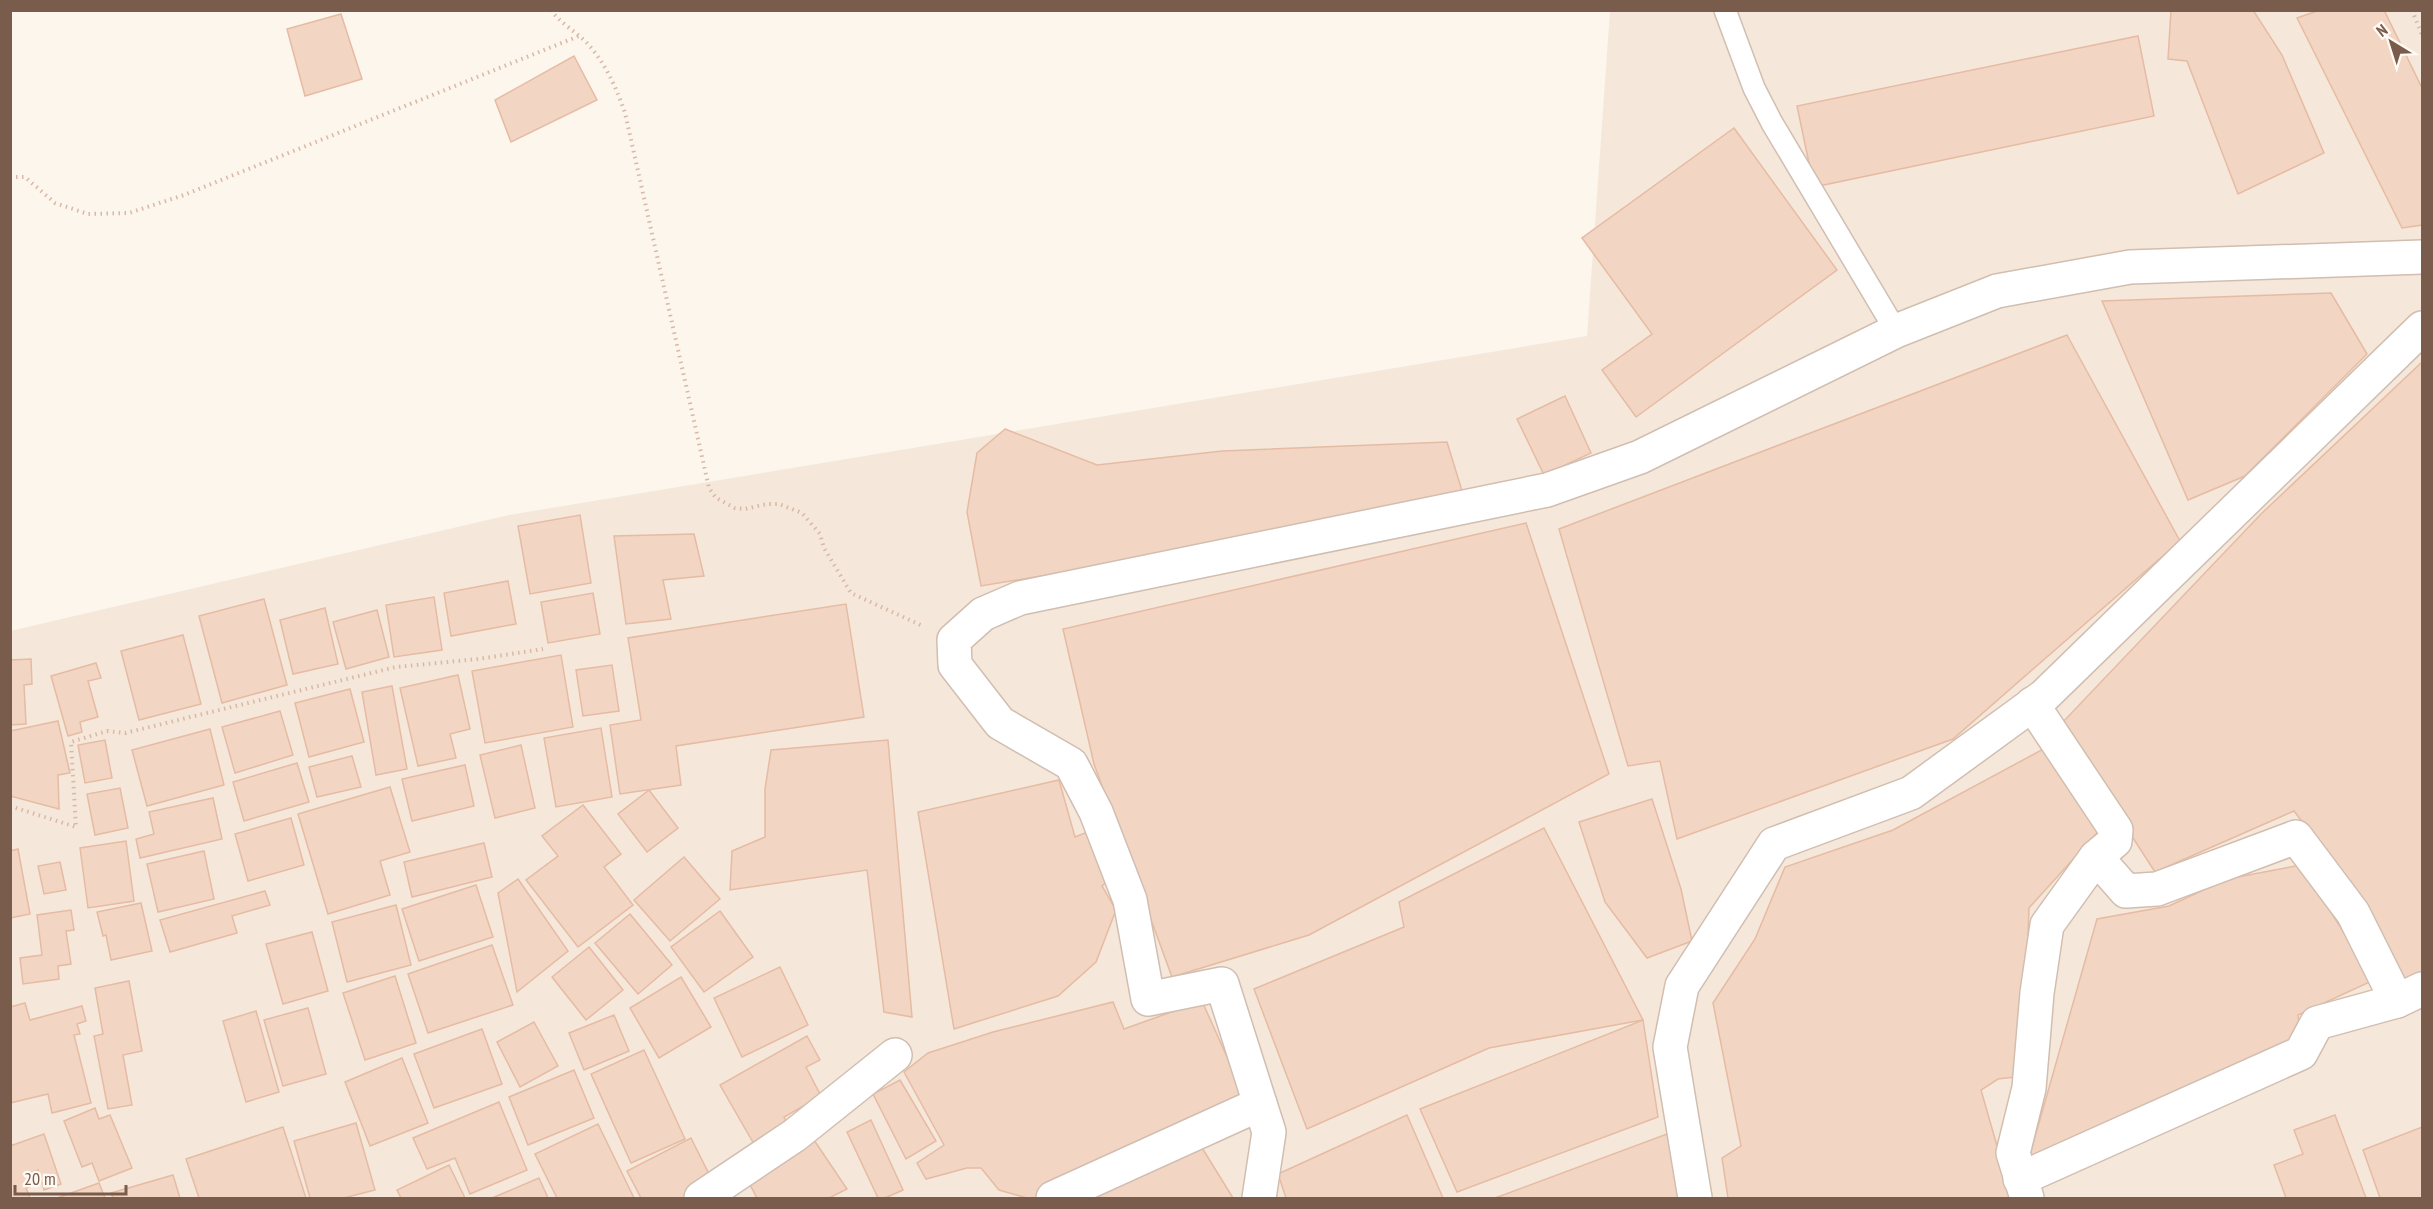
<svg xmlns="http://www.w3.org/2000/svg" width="2433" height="1209" font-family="'PT Sans Narrow',sans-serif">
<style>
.residential{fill:#f5e8da}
.building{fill:#f3d5c3;stroke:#e6bba3;stroke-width:1.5}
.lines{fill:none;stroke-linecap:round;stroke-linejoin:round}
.service-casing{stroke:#d1beb0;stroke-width:24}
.minor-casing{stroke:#d1beb0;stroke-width:36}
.path{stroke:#d9b8a5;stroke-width:4;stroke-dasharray:1.5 4.5;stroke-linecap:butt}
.service{stroke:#fff;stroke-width:21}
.minor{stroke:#fff;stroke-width:33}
</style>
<rect width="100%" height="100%" fill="#fdf6ec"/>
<!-- residential -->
<path class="residential" d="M1610 11H2422V1198H11L10 631 509 515 1587 336Z"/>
<!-- building -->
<g class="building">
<path d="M2171 10H2253L2282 55 2324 153 2238 194 2187 61 2168 59Z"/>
<path d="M2320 10H2384L2422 88V225L2402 228 2297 18Z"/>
<path d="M341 14 362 79 305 96 287 29Z"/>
<path d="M2138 36 2154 116 1814 187 1797 106Z"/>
<path d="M574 56 597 100 511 142 495 100Z"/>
<path d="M1734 128 1837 270 1636 417 1602 370 1652 334 1582 238Z"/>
<path d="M2331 293 2367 354 2245 476 2188 500 2102 301Z"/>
<path d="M2067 335 2180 541 1953 739 1677 839 1660 761 1628 766 1559 529Z"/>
<path d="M2422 362V973L2399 983 2357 894 2294 811 2155 872 2060 725 2261 514Z"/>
<path d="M1565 396 1591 453 1544 475 1517 419Z"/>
<path d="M1005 429 1097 465 1222 451 1447 442 1463 494 1371 521 981 586 967 512 977 453Z"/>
<path d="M580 515 591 583 530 594 518 526Z"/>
<path d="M1526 523 1609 774 1309 935 1172 977 1094 764 1063 629Z"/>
<path d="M694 534 704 576 663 580 671 619 626 624 614 536Z"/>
<path d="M508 581 516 624 451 636 444 593Z"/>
<path d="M593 593 600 634 548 643 541 602Z"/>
<path d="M434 597 442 650 394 657 386 605Z"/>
<path d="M264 599 287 685 222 703 199 616Z"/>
<path d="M846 604 864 717 676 746 681 785 620 794 610 725 641 720 628 638Z"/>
<path d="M325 608 338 664 293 674 280 620Z"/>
<path d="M377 610 389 657 346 669 333 622Z"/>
<path d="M183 635 201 704 139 720 121 651Z"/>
<path d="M561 655 573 727 485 743 472 671Z"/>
<path d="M31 659 32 684 24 685 26 724 10 725V660Z"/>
<path d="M96 663 101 678 88 681 98 717 80 722 82 732 68 736 51 676Z"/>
<path d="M612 665 619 711 583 716 576 670Z"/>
<path d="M458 675 470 729 450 734 456 758 418 766 400 688Z"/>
<path d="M392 686 407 769 376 775 362 692Z"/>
<path d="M350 689 364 742 309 757 295 703Z"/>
<path d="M280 711 293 755 235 773 222 727Z"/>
<path d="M58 721 70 773 58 775 59 809 10 796V731Z"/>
<path d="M601 728 612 797 556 807 544 738Z"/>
<path d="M210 729 224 785 147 806 132 750Z"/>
<path d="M105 740 112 778 85 783 78 745Z"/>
<path d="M888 740 912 1017 884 1012 867 870 730 890 732 851 765 837V789L771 750Z"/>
<path d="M521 745 535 808 495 818 480 755Z"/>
<path d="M2049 746 2106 823 2029 908 2023 1076 1998 1079 1981 1090 2012 1198H1728L1722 1158 1741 1146 1713 1003 1755 939 1785 867 1893 830Z"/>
<path d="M352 756 361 787 317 797 309 767Z"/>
<path d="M297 763 309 802 244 821 233 782Z"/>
<path d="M465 765 474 806 412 821 402 779Z"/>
<path d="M1059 780 1075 837 1090 831 1110 879 1102 886 1116 910 1096 962 1058 996 954 1029 918 812Z"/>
<path d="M390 787 410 852 380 861 390 895 328 914 298 814Z"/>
<path d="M120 788 128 828 95 835 87 794Z"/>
<path d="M649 790 678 828 647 852 618 814Z"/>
<path d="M213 798 222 839 140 858 136 839 154 834 149 812Z"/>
<path d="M1652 799 1681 889 1692 941 1647 958 1605 902 1579 822Z"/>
<path d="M583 805 621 854 604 867 633 905 578 947 526 880 558 856 542 836Z"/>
<path d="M291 818 304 865 248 881 235 834Z"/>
<path d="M1544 828 1643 1020 1489 1048 1307 1129 1254 989 1404 927 1399 902Z"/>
<path d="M126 841 134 901 88 908 80 848Z"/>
<path d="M484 843 492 877 412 897 404 862Z"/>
<path d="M18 849 30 914 10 918V851Z"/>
<path d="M204 851 214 899 158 912 147 864Z"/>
<path d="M684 857 720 899 670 941 634 900Z"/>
<path d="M60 862 66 890 44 894 38 866Z"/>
<path d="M2301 865 2374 980 2298 1015 2300 1035 2027 1165 2097 919 2169 906 2227 879Z"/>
<path d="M518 879 568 951 517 992 498 893Z"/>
<path d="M476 885 493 937 419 961 402 909Z"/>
<path d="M265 891 270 905 232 916 237 933 170 952 160 920Z"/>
<path d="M141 903 152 951 111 960 106 935 103 936 97 912Z"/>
<path d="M396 905 411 965 347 982 332 922Z"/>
<path d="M71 910 74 930 66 931 71 964 58 966 59 979 23 984 20 958 42 955 37 915Z"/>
<path d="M720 911 753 957 704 992 671 947Z"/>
<path d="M630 914 672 965 638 994 595 943Z"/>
<path d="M312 932 328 991 283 1004 266 944Z"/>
<path d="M492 945 513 1005 428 1033 408 974Z"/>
<path d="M589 947 623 990 586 1020 552 977Z"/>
<path d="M780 967 808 1025 742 1057 714 998Z"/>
<path d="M395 976 416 1043 365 1060 343 993Z"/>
<path d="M681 977 711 1027 659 1058 630 1008Z"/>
<path d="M129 981 142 1051 123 1055 132 1105 108 1109 94 1036 103 1034 95 988Z"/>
<path d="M1202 1001 1244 1095 1046 1198H1027L999 1190 981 1168H967L926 1179 917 1163 944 1145 904 1072 928 1053 993 1032 1113 1002 1124 1029Z"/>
<path d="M25 1003 30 1020 82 1006 86 1021 77 1024 80 1034 74 1035 91 1103 52 1113 48 1094 10 1103V1007Z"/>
<path d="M308 1008 326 1074 283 1086 264 1020Z"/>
<path d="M256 1011 279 1092 246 1102 223 1021Z"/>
<path d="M614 1015 629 1051 584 1070 569 1033Z"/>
<path d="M1643 1020 1658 1117 1457 1192 1420 1109Z"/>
<path d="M534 1022 558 1066 520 1087 497 1042Z"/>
<path d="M482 1029 502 1084 434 1108 414 1054Z"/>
<path d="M807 1036 820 1060 806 1067 821 1096 784 1117 792 1132 758 1151 720 1085Z"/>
<path d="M644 1050 685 1139 631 1163 591 1074Z"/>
<path d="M402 1058 428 1123 370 1146 345 1082Z"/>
<path d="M574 1070 594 1118 528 1145 509 1097Z"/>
<path d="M900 1080 936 1141 906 1159 873 1094Z"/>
<path d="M499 1102 527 1170 470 1194 455 1158 427 1169 413 1138Z"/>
<path d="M95 1108 99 1119 110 1115 132 1168 99 1181 92 1163 82 1167 64 1121Z"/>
<path d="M1407 1115 1443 1198H1286L1278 1174Z"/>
<path d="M2335 1115 2366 1198H2286L2274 1165 2303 1154 2294 1130Z"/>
<path d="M871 1120 903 1190 885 1198H878L847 1132Z"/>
<path d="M356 1123 375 1190 344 1198H310L294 1141Z"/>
<path d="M598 1124 634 1198H557L535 1154Z"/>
<path d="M283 1127 306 1198H199L186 1159Z"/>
<path d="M2422 1127V1198H2380L2363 1150Z"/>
<path d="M1675 1131 1684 1198H1495Z"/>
<path d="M44 1134 61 1184 44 1190 38 1170 28 1174 32 1186 26 1188 30 1198H10V1146Z"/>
<path d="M691 1138 714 1184 686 1198H641L627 1171Z"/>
<path d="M1196 1138 1233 1198H1074Z"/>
<path d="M814 1140 847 1189 829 1198H757L747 1179Z"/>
<path d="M449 1165 465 1198H401L397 1190Z"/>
<path d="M173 1175 180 1198H113L111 1193Z"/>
<path d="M539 1178 548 1198H492Z"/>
<path d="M99 1183 105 1198H57Z"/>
</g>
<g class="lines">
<defs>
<path id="service" d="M1725 10 1754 88 1772 123 1896 331"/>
<g id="minor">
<path d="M2397 1001 2422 989"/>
<path d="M2020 1179 2301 1053 2317 1023 2397 1001 2353 913 2296 837 2157 889 2126 891 2096 857"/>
<path d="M701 1198 795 1135 895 1055"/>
<path d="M1053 1198 1260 1104"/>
<path d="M1259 1198 1269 1132 1222 984 1148 999 1130 900 1096 812 1071 764 1000 723 955 665 954 640 983 614 1020 598 1547 490 1640 457 1896 331 1997 291 2130 267 2422 257"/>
<path d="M1695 1198 1670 1047 1682 986 1774 844 1911 793 2044 696 2422 328"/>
<path d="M2027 1198 2013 1153 2029 1088 2037 993 2047 925 2096 857 2115 841 2116 830 2032 704"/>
</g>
</defs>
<!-- service casing -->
<use href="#service" class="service-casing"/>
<!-- minor casing -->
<use href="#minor" class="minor-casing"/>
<!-- path -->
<g class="path">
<path d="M551 10C560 23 575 31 586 42 605 62 616 87 625 113L709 488 716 498 735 508 745 509 767 504H779L802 513 820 534 824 548 851 593 923 626"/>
<path d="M2412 10 2422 35"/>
<path d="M10 177H25L55 203 88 214 129 213 184 195 579 36"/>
<path d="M10 806 76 827 71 742 107 731 125 733 396 667 478 659 543 649"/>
</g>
<!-- service -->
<use href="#service" class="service"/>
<!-- minor -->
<use href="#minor" class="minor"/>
</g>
<!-- border -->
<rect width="2433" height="1209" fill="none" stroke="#7a5c4d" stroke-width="24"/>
<!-- north arrow -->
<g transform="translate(2391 42) rotate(322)" stroke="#fffaf3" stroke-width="4.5" paint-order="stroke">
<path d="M0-4.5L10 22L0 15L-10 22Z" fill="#7a5c4d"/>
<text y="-9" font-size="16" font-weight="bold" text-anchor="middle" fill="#7a5c4d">N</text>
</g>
<!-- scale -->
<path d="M15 1185v9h111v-9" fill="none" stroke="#7a5c4d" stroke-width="3"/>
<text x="24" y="1185" font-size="18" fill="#7a5c4d" stroke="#fffaf3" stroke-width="4.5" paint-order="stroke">20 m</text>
</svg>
